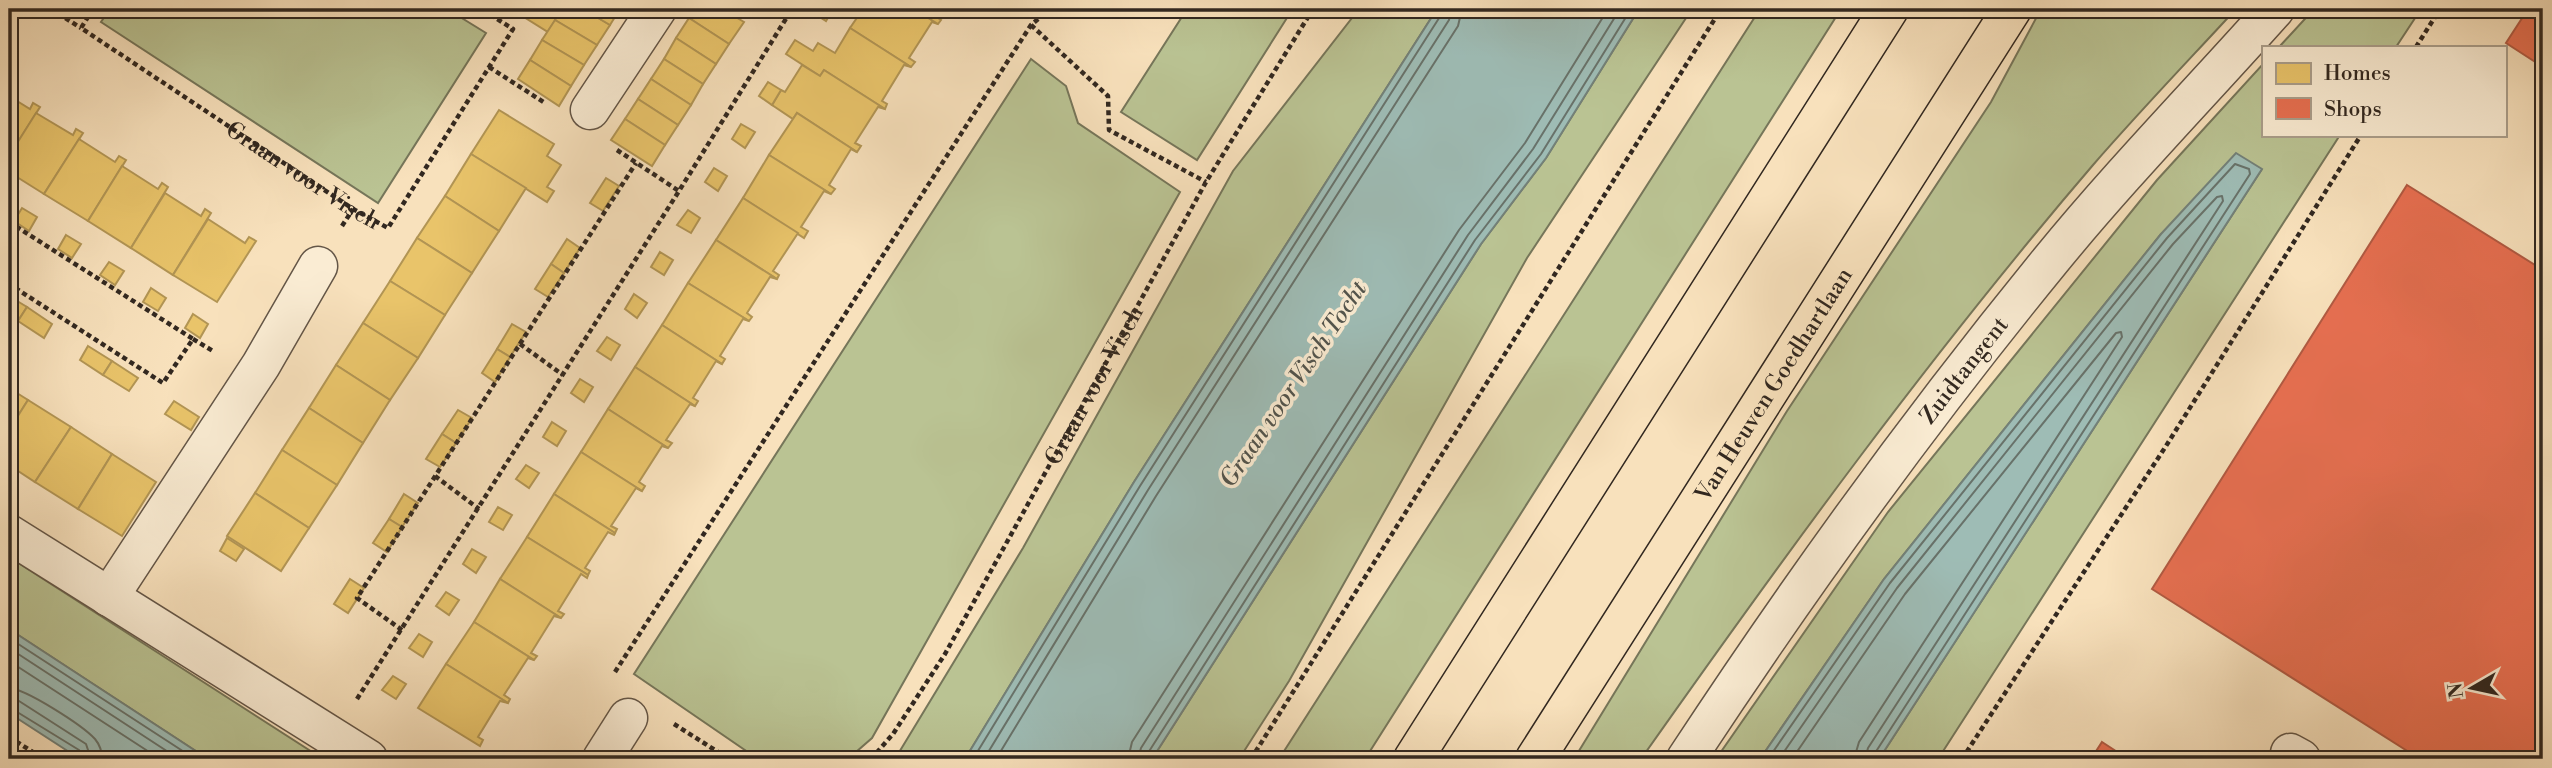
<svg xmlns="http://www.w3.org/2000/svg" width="2552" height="768" font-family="'Libre Bodoni',serif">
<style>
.green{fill:#bac393;stroke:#76765a;stroke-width:2}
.water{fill:#9ebcb5;stroke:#738179;stroke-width:2}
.homes{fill:#e9c46a;stroke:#b29554;stroke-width:2}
.shops{fill:#e76f51;stroke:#b15a42;stroke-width:2}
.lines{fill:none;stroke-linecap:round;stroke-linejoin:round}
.shore{stroke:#68726a;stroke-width:2}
.minor-casing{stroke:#645647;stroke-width:41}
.major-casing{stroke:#322820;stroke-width:41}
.path{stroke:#322820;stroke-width:4.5;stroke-dasharray:5 3.5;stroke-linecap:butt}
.minor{stroke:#faecd3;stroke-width:38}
.major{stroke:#f8e1bc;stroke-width:38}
.labels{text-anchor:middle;stroke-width:7;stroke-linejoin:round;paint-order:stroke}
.street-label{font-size:23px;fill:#322820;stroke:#faecd3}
.water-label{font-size:24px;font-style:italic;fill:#52544d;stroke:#faecd3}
</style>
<rect width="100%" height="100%" fill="#f8e1bc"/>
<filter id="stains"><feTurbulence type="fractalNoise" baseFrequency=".00286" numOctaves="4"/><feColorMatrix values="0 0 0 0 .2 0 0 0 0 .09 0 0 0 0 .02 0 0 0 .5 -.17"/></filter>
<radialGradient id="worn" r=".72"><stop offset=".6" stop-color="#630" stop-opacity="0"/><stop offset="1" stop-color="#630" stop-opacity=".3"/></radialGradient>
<!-- green -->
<g class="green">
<path d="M110 9H447L486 33 378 203 101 22Z"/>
<path d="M1187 9 1292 10 1197 160 1121 112Z"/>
<path d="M1359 9H1437L1134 482 965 759H895L1023 548 1233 171Z"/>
<path d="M1639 9H1692L1527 258 1289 681 1239 759H1152L1481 244 1546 158Z"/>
<path d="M1760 9H1841L1365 759H1279Z"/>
<path d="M2041 9H2236C2188 61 2139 112 2093 165 1931 354 1784 556 1641 759H1574L1787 411 1991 102Z"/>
<path d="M2314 9H2421L2396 47H2279Z"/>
<path d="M1031 59 1066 86 1078 123 1180 192 872 738 848 759H758L634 674Z"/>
<path d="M2263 64V135H2340L1938 759H1879L2262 169 2161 234 1884 579 1760 759H1716L1888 512 2157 180Z"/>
<path d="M9 557 323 759H208L9 629Z"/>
</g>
<!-- water -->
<g class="water">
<path d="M1437 9H1639L1546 158 1481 244 1152 759H965L1134 482Z"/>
<path d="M2236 153 2262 169 1879 759H1760L1884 579 2161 234Z"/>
<path d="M9 629 208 759H80L9 713Z"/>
</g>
<!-- homes -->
<g class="homes">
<path d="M511 9H562L548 32Z"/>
<path d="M562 9H583L610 25 597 45 555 20Z"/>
<path d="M583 9H620L610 25Z"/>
<path d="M695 9H722L744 22 729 44 689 18Z"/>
<path d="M814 9H833L826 21 812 12Z"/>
<path d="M863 9H914L938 24 932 22 909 58 915 62 911 67 850 28Z"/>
<path d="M914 9H940L935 16 941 20 938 24Z"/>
<path d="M689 18 729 44 716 64 676 38Z"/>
<path d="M555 20 597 45 584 65 542 40Z"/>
<path d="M850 28 911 67 904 65 882 101 887 104 885 109 824 70 820 76 786 54 795 40 813 51 818 43 835 53Z"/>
<path d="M676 38 716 64 703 84 664 59Z"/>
<path d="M542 40 584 65 571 86 530 60Z"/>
<path d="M664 59 703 84 691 105 651 79Z"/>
<path d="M530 60 571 86 559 106 518 79Z"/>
<path d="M802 65 820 76 824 70 885 109 878 107 855 143 861 146 857 152 797 113 793 119 772 105 781 90 785 92Z"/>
<path d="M651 79 691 105 678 125 638 99Z"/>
<path d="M768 82 781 90 772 105 759 96Z"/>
<path d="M9 96 30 109 33 103 40 107 9 156Z"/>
<path d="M638 99 678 125 665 145 625 119Z"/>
<path d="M499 110 554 144 547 156 561 165 547 187 554 191 547 202 471 154Z"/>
<path d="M36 113 73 135 76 129 83 133 44 194 9 172V156Z"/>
<path d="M797 113 857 152 851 149 829 185 835 189 831 194 769 155Z"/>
<path d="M625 119 665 145 652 166 611 140Z"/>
<path d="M741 124 755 132 745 148 732 139Z"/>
<path d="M79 139 115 162 119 156 126 160 88 221 44 194Z"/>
<path d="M471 154 526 188 499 231 445 196Z"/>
<path d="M769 155 831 194 824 191 801 227 808 231 804 238 743 198Z"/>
<path d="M122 166 158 189 162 183 168 187 131 248 88 221Z"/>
<path d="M714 168 727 176 718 191 705 182Z"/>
<path d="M606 178 619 186 603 211 590 203Z"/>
<path d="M165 193 201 216 205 209 211 213 173 275 131 248Z"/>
<path d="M445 196 499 231 472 273 417 238Z"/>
<path d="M743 198 798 233 773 271 779 275 777 279 716 240Z"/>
<path d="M22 208 37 217 29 231 14 221Z"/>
<path d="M688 210 700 218 691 233 677 225Z"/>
<path d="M208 219 245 243 249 237 256 241 217 302 173 275Z"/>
<path d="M66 235 81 244 72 258 58 249Z"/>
<path d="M417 238 472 273 445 315 390 281Z"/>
<path d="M567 239 580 248 564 273 551 264Z"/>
<path d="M716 240 777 279 770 277 747 313 752 317 749 321 688 283Z"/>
<path d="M660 252 673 260 664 275 651 267Z"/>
<path d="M109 262 124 271 115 285 100 275Z"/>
<path d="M551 264 564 273 548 297 535 289Z"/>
<path d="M390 281 445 315 418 358 363 323Z"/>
<path d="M688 283 749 321 743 319 720 356 725 359 722 364 662 325Z"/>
<path d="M151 288 166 298 158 311 143 302Z"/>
<path d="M634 294 647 303 637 318 625 309Z"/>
<path d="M9 296 27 307 18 321 9 315Z"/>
<path d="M27 307 52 324 44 338 18 321Z"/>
<path d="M193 314 208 324 200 338 185 328Z"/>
<path d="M363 323 418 358 390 400 336 365Z"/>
<path d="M512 324 526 332 510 357 497 349Z"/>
<path d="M662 325 722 364 716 361 693 398 698 401 695 406 635 367Z"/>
<path d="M607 337 620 345 611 360 597 351Z"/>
<path d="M88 346 112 361 103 375 80 360Z"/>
<path d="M497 349 510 357 495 382 482 373Z"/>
<path d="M112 361 138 378 129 391 103 375Z"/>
<path d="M336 365 390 400 363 443 309 408Z"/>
<path d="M635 367 695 406 690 404 666 440 672 443 668 448 608 409Z"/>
<path d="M580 379 593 387 584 402 571 393Z"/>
<path d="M9 388 28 400 9 430Z"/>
<path d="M28 400 71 427 35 482 9 465V430Z"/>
<path d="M174 401 199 417 191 430 165 414Z"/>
<path d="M309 408 363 443 337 485 282 450Z"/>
<path d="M608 409 668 448 662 446 639 482 645 486 642 491 581 452Z"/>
<path d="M458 410 472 418 456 443 442 434Z"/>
<path d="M552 422 566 431 557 446 543 437Z"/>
<path d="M71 427 112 454 78 509 35 482Z"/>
<path d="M442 434 456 443 440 467 426 459Z"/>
<path d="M282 450 337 485 309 528 255 493Z"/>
<path d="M581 452 642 491 636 488 611 526 617 529 615 533 554 494Z"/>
<path d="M112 454 156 482 122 536 78 509Z"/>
<path d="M526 465 539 473 529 488 516 479Z"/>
<path d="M255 493 309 528 281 571 227 536Z"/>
<path d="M404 494 418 503 402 527 389 519Z"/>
<path d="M554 494 615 533 614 535 608 532 585 568 590 571 588 575 527 537Z"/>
<path d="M498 507 512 515 503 530 489 522Z"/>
<path d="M389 519 402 527 387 552 373 543Z"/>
<path d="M527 537 588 575 587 578 581 574 558 611 564 614 561 618 500 579Z"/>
<path d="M227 538 244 549 236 561 220 551Z"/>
<path d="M472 549 486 557 476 573 463 564Z"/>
<path d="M350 579 364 588 348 613 334 604Z"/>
<path d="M500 579 561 618 554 616 531 653 537 656 534 660 474 622Z"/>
<path d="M446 592 459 600 449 615 436 606Z"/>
<path d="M474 622 534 660 528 658 504 695 510 699 508 703 446 664Z"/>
<path d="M419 634 432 642 423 657 409 648Z"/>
<path d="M446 664 508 703 500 701 478 737 483 740 480 746 418 708Z"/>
<path d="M393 676 406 684 396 699 382 690Z"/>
</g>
<!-- shops -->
<g class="shops">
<path d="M2528 9H2543V67L2506 43Z"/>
<path d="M2407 185 2543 270V759H2420L2152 589Z"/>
<path d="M2102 742 2128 759H2091Z"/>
</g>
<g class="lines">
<!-- shore -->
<g class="shore">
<path d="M9 638 195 759"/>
<path d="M9 648 179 759"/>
<path d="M9 661 160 759"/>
<path d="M9 688C26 689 82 725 95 739 100 745 102 751 102 759"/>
<path d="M9 699 19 701 86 744 91 759"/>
<path d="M9 707 79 750 83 759"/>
<path d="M973 759 1140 486 1441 15 1443 9"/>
<path d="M984 759 1148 490 1449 20 1451 9"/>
<path d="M996 759 1156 496 1458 26 1462 9"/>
<path d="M1128 759 1132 742 1459 230 1525 143 1608 9"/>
<path d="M1138 759 1141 748 1468 235 1533 149 1620 9"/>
<path d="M1147 759 1148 753 1475 240 1541 154 1631 9"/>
<path d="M1768 759 1890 583 2167 238 2235 164 2249 169 2250 174 1875 753 1874 759"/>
<path d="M1779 759 1897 588 2173 244 2217 197 2222 196 2223 201 1868 748 1865 759"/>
<path d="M1792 759 1905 594 2116 333 2121 332 2122 337 1859 742 1854 759"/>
</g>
<defs>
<g id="minor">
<path d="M590 110 657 9"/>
<path d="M9 534 368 759"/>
<path d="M109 597 261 365 318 266"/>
<path d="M2290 753 2301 759"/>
<path d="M602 759 628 718"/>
<path id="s3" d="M1686 759C1799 587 1920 420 2050 261 2121 174 2201 92 2275 9"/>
</g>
<g id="major">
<path d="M1413 759 1889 9"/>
<path id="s4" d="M1535 759 2012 9"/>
</g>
</defs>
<!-- minor casing -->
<use href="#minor" class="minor-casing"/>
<!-- major casing -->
<use href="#major" class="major-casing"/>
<!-- path -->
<g class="path">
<path d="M51 9 81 28"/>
<path id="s1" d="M93 9 81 28 353 209 388 228 513 29 481 9"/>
<path d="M1031 25 1108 96 1109 130 1206 182"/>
<path d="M2416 47 2440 9"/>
<path d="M489 67 545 103"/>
<path d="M617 150 679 191 792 9"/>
<path d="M9 222 193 339 163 383 9 284"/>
<path d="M342 226 353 209"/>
<path d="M193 339 213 351"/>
<path d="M520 344 563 375"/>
<path d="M435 476 479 509"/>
<path d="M402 630 357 598 636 163"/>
<path d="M615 672 1031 25 1050 9"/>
<path d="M357 699 679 191"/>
<path d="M674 724 729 759"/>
<path d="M9 737 44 759"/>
<path id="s2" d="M871 759 893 734 945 654 1206 182 1313 9"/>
<path d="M1251 759 1721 9"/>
<path d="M1962 759 2166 446 2361 135"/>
</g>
<!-- minor -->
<use href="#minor" class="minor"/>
<!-- major -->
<use href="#major" class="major"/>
</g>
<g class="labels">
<!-- street labels -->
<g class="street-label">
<text dy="8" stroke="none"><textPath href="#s1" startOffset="289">Graan voor Visch</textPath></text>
<text dy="8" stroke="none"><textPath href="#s3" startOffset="478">Zuidtangent</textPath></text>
<text dy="8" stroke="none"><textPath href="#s4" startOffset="444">Van Heuven Goedhartlaan</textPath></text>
<text dy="8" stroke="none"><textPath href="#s2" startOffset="436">Graan voor Visch</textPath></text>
</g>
<!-- water labels -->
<g class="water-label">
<text transform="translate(1293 384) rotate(-56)" y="8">Graan voor Visch Tocht</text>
</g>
</g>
<!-- margin -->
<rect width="2552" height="768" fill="none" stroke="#f8e1bc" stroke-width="35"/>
<rect x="10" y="10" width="2531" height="747" fill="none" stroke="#322820" stroke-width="3.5"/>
<rect x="18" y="18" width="2517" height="733" fill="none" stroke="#322820" stroke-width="2"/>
<!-- legend -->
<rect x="2262" y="46" width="245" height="91" fill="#faecd3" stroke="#aa9e8b" stroke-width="2"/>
<rect x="2276" y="63" width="35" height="21" fill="#e9c46a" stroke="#aa9e8b" stroke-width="2"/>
<text x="2324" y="80" font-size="21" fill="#322820">Homes</text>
<rect x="2276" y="98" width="35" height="21" fill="#e76f51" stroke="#aa9e8b" stroke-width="2"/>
<text x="2324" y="116" font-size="21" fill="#322820">Shops</text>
<!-- north arrow -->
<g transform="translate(2472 688) rotate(261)" stroke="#faecd3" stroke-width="5" paint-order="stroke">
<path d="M0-5L12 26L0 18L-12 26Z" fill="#322820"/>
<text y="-10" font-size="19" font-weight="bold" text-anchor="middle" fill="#322820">N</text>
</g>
<rect width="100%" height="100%" filter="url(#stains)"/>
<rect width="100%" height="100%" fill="url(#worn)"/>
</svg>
